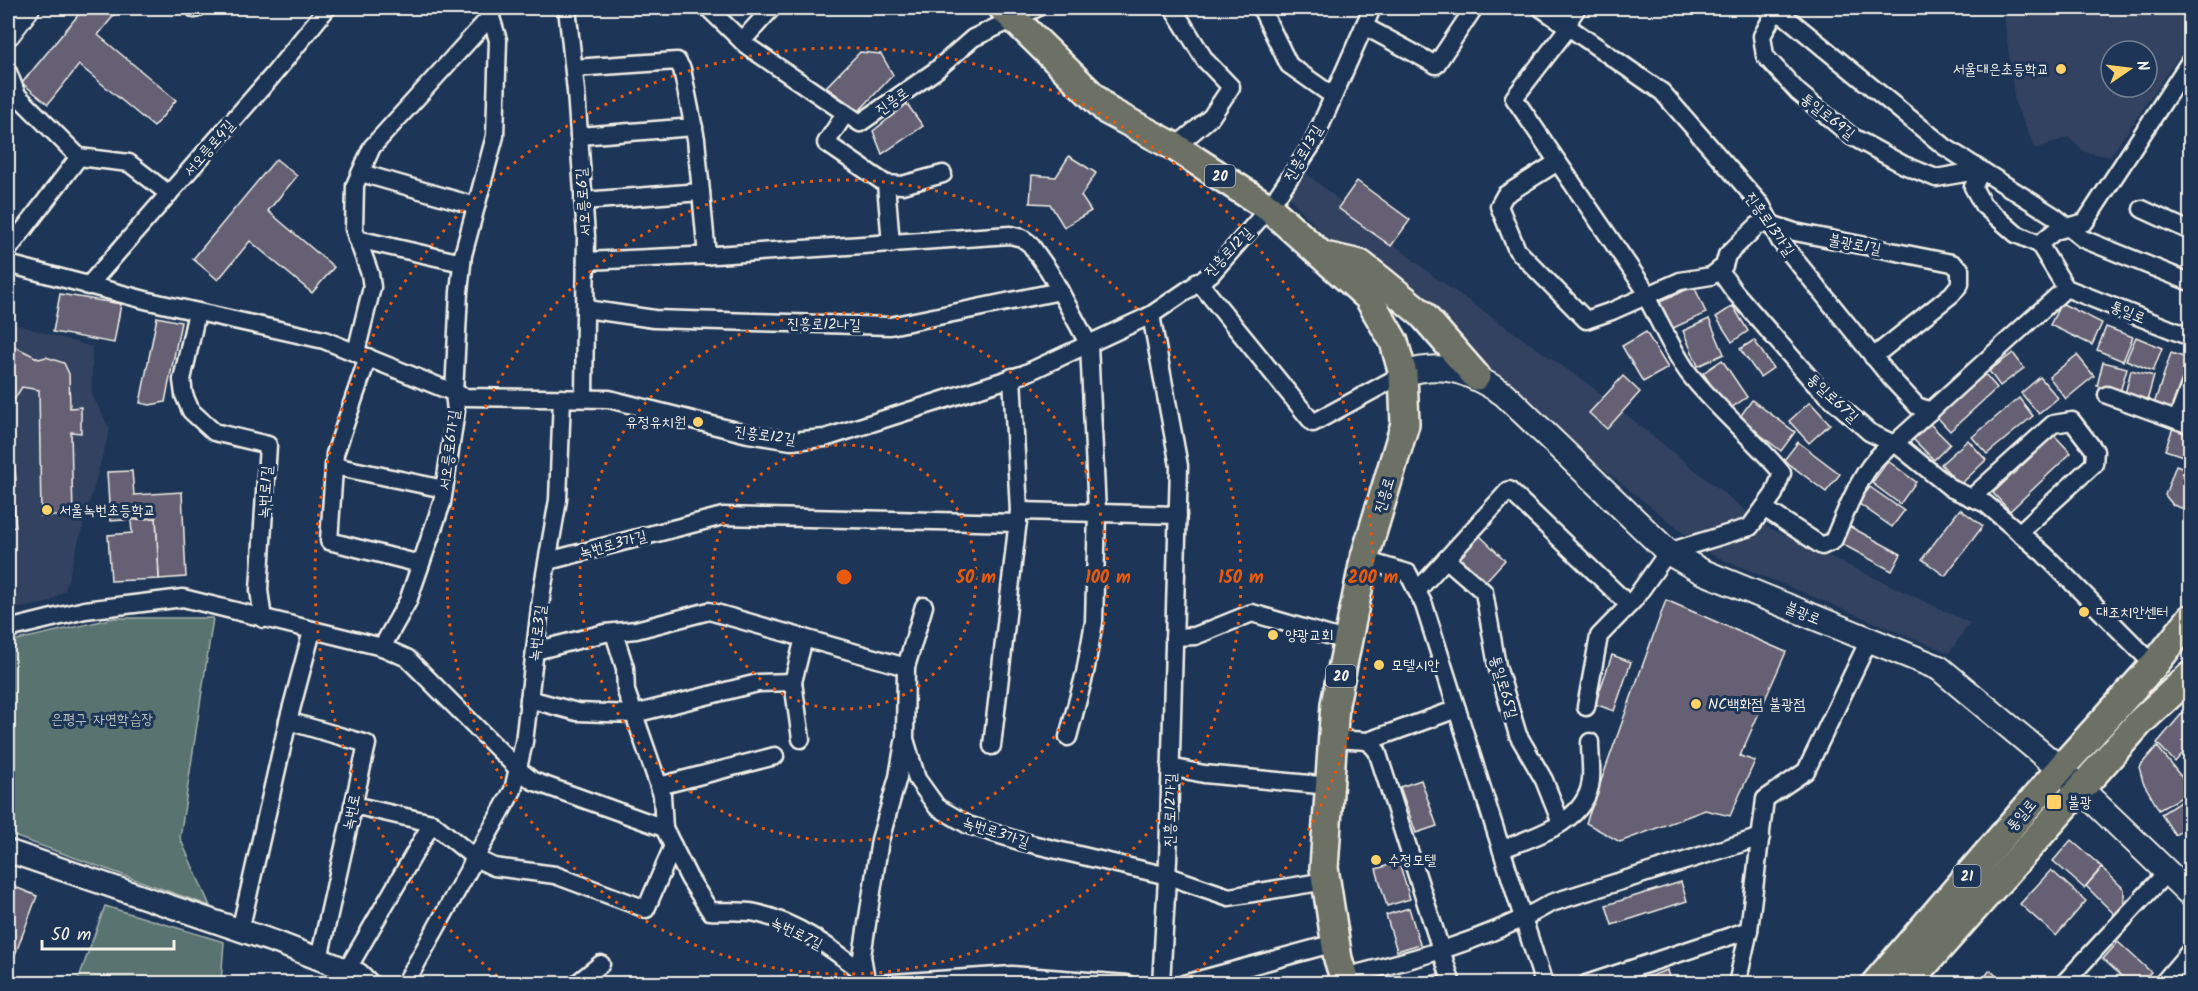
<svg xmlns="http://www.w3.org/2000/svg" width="2198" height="991" font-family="Kalam,'Poor Story',sans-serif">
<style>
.built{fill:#334260;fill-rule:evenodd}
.green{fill:#587370;stroke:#a6b2ac;stroke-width:1.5}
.building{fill:#666175;stroke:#f4f1e8;stroke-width:1.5}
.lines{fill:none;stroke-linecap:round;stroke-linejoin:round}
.minor-casing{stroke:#f4f1e8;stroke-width:21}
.tertiary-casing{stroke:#f4f1e8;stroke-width:26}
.secondary-casing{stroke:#f4f1e8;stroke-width:28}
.primary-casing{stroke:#f4f1e8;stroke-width:32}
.minor{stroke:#1d3557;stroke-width:16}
.tertiary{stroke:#1d3557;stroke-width:21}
.secondary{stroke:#1d3557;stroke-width:24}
.primary{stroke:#6c7065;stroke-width:27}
.ring{fill:none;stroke:#e8590c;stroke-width:3;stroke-dasharray:3 6}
.poi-dot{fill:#ffd166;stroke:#1d3557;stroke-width:2}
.labels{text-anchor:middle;stroke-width:6;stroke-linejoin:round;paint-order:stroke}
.shield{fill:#1d3557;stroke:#b4b9bc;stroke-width:1.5}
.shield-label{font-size:14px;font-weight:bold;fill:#f4f1e8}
.poi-label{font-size:15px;fill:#f4f1e8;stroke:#1d3557;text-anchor:start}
.street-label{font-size:15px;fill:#f4f1e8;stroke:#1d3557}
.park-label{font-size:15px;fill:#b6bfb8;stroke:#1d3557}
.centre{fill:#e8590c;stroke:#1d3557;stroke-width:3}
.ring-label{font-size:18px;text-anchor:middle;font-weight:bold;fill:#e8590c;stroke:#1d3557;stroke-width:6;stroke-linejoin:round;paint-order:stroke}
</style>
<rect width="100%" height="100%" fill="#1d3557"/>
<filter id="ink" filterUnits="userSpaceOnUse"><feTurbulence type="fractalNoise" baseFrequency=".0167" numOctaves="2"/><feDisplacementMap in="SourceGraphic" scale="12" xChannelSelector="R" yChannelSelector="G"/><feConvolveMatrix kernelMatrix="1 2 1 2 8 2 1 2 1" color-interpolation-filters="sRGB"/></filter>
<g filter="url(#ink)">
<!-- built -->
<g class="built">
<path d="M2003 8H2190V40L2110 157 2085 152 2068 137 2035 149 2015 103ZM2111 51H2147V87H2111Z"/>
<path d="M1302 170 1433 276 1588 384 1765 526 1970 623 1949 653 1710 554 1359 274 1289 197Z"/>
<path d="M8 322 92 347V395L110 429 65 590 48 603 8 610Z"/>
</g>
<!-- green -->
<g class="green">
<path d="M115 618H213L180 838 210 906 8 834V642Z"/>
<path d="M105 906 224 942 221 983H77Z"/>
</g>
<!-- building -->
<g class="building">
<path d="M84 8H107L115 14 98 35 176 100 154 127 79 65 48 104 22 83Z"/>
<path d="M860 52 881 54 893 75 859 111 826 87Z"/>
<path d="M907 104 923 126 882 154 873 131Z"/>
<path d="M1069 156 1096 173 1081 196 1091 211 1064 227 1050 204 1030 203 1032 175 1056 177Z"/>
<path d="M276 159 297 176 268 211 334 267 312 293 250 241 218 280 193 259Z"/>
<path d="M1357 181 1410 220 1391 246 1338 208Z"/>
<path d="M1694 286 1706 313 1671 329 1658 303Z"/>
<path d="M60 294 121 304 114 343 53 332Z"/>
<path d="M2061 303 2102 323 2092 345 2050 325Z"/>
<path d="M1733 306 1748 331 1732 342 1716 317Z"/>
<path d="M157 317 181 322 165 402 150 405 140 403Z"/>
<path d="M1709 319 1724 354 1698 366 1683 331Z"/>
<path d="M2106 327 2133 337 2123 361 2097 350Z"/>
<path d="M1646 332 1668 368 1643 382 1622 346Z"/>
<path d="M2136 337 2162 348 2153 371 2126 360Z"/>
<path d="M1754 340 1773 368 1760 377 1740 349Z"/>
<path d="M8 343 39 359 46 357 64 363 69 374 70 408 81 407V433L71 432 73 516H41L39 390 22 387 8 409Z"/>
<path d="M2013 353 2024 368 2000 386 1989 371Z"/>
<path d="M2171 353 2190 359 2175 410 2154 404Z"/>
<path d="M2077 355 2094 376 2066 399 2049 377Z"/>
<path d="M1722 360 1747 397 1728 410 1703 373Z"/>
<path d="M2103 362 2127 368 2120 392 2097 386Z"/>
<path d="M2131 370 2154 376 2147 401 2125 394Z"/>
<path d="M1985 374 1997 388 1950 431 1937 417Z"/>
<path d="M1623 376 1640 392 1607 429 1589 413Z"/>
<path d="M2040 377 2058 398 2039 414 2021 393Z"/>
<path d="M2019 398 2033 416 1987 454 1972 437Z"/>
<path d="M1752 400 1795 432 1781 451 1739 418Z"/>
<path d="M1810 402 1830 424 1809 443 1789 421Z"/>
<path d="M1929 423 1950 444 1934 460 1913 439Z"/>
<path d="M2173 428 2190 434 2186 457 2165 450Z"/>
<path d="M2054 435 2071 453 2010 511 1993 493Z"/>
<path d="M1968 440 1986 460 1960 485 1941 464Z"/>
<path d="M1798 442 1840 474 1826 492 1784 460Z"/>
<path d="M8 447H13L16 480 8 481Z"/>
<path d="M1888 461 1916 482 1900 504 1872 483Z"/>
<path d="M2176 465 2190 470V511L2173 505 2165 495Z"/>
<path d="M132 471 134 495 182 492 186 577 159 579 156 518 110 521 107 472Z"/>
<path d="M1870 487 1904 511 1892 527 1858 503Z"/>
<path d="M8 490H12L16 527 8 528Z"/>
<path d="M1960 509 1983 526 1945 576 1922 559Z"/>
<path d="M156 518 159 579 111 581 108 535 132 533 131 520Z"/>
<path d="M1847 525 1901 554 1892 571 1838 542Z"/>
<path d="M1479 535 1505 560 1485 582 1458 557Z"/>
<path d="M1666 600 1786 652 1740 756 1755 761 1730 816 1705 810 1620 842 1586 823Z"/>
<path d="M1612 655 1631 662 1614 711 1595 704Z"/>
<path d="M2190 704V745L2175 762 2157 743Z"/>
<path d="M2157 746 2190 788 2184 796 2159 810 2143 782 2139 767Z"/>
<path d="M1421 780 1437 826 1416 833 1400 787Z"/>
<path d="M2185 799 2190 807V825L2175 835 2161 814Z"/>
<path d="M2071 840 2102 867 2084 888 2053 861Z"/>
<path d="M1399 862 1410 899 1387 906 1376 869Z"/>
<path d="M2102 868 2124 889V905L2115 915 2086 886Z"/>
<path d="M2051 870 2086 901 2056 936 2020 904Z"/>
<path d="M1681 882 1687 901 1612 925 1606 905Z"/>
<path d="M8 884 37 896 15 955 8 951Z"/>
<path d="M1409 908 1420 944 1397 951 1386 915Z"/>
<path d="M2118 942 2151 972 2140 984H2130L2103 959Z"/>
<path d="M1667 970 1671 984H1638L1637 981Z"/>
<path d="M1990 970 2005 984H1979Z"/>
<path d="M1438 974 1441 984H1400Z"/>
</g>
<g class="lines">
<defs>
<g id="minor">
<path d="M567 8 576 91 586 236 584 398"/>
<path d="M708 8 747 46 860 123 935 71 973 38 1037 8"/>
<path d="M1173 8 1205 60 1231 87 1211 117 1175 147"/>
<path d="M1261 8 1289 65 1333 96"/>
<path d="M1541 8 1662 92 1761 205 1780 241 1890 377 1917 406 1931 411"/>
<path d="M1577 8 1571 17 1568 28 1514 98 1646 291 1649 302C1662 326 1674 354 1690 375 1718 410 1753 438 1782 473L1774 494 1750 527 1668 552 1633 601 1599 636 1586 707"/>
<path d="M1766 8 1786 17 1945 147 2054 216 2083 239 2190 282"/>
<path d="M195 9 197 8"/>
<path d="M1775 12 1762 36 1765 56 1798 92 1851 136 1904 165 1936 178 1982 170 1973 187 1983 205 2016 234 2039 244 2055 231 2085 222 2190 61"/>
<path d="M1364 26 1436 65 1474 8"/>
<path d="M742 41 772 8"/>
<path d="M574 68 677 61 682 69 696 139 707 256"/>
<path d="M8 72 17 95 79 157 129 163 169 194"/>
<path d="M845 114 826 143 886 184 891 244"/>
<path d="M579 136 694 127"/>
<path d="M1556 163 1505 195 1499 206 1517 250 1586 320 1612 311 1680 281 1711 276 1724 266 1727 255 1758 225 1771 224 1795 232 1952 263 1960 269V284L1952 294 1873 357"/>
<path d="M361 173 476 206"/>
<path d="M886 184 902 185 943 174"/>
<path d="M583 201 701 192"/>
<path d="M2142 209 2190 231"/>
<path d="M357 239 462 263"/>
<path d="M2039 244 2066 288"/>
<path d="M8 250 79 157"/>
<path d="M586 261 715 255 1010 235 1022 238 1030 244 1049 271 1089 345 1097 512 1094 622 1085 673 1068 737"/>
<path d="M8 264 149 301 324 340 465 397 609 399 748 434 791 441 825 438 1024 374 1151 315 1211 274 1269 208 1312 145 1372 8"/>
<path d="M1719 270 1734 291 1815 384 1869 432 1900 447 1952 489 1986 504 2044 554 2154 665"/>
<path d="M1198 281 1313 423 1403 374"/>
<path d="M88 286 273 75 327 8"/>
<path d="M2066 288 2190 337"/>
<path d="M586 309 654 319 890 326 1060 291"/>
<path d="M197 312 182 380 184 395 191 411 214 432 268 445 259 590 263 619"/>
<path d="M1151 315 1179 466 1168 860 1161 984"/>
<path d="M356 352 372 287 370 274 354 229 355 185 372 147 491 16"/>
<path d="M368 357 335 454 329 541 420 564"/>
<path d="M2107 395 2190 425"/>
<path d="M2177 420 2190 385"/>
<path d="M334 466 444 489"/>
<path d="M1971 498 2053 424 2072 421 2095 451 2094 464 2019 533"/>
<path d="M1764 508 1822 546 1833 541C1846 512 1864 459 1894 444L2066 288"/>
<path d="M1019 511 1178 515"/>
<path d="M1446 559 1484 592 1497 666 1518 735 1544 780 1561 823"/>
<path d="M1364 560 1408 573 1424 605 1544 984"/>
<path d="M548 561 723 516 1018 523"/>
<path d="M1417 591 1509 490 1629 605"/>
<path d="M924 606 906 667 905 739 917 779 937 807 968 825 1019 841 1168 876 1229 897 1326 881"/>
<path d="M8 629 85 610 183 598 382 647 407 658 518 769 533 781 664 828"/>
<path d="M614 633 625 668 626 691 662 795 664 828 689 878 710 911C725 912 742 910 756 913 796 922 833 949 865 974"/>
<path d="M1174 637 1195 636 1252 613 1348 641"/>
<path d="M382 647 408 601 442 503 456 411 454 393 459 292 463 255 495 136 498 40 488 8"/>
<path d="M535 651 605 633 636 630 709 611 906 667"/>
<path d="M793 682 804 638"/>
<path d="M529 699 577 712 634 714 758 683 793 682 801 739"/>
<path d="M288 721 367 744 319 959"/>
<path d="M1333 739 1368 741 1457 709"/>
<path d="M1368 741 1377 751 1452 984"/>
<path d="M992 746 1019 511 1012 377"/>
<path d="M1170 767 1204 774 1330 786"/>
<path d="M659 786 775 756"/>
<path d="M353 805 432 823 475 858 494 867 555 875 646 909 673 846"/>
<path d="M1502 849C1534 837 1587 822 1591 780 1592 768 1590 755 1590 742"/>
<path d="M240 931 288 721 312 631"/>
<path d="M347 970 432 823"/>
<path d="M1344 977C1415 959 1488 940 1551 903L1761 837"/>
<path d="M866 979 862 956 880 840 898 777 904 742"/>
<path d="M405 984 513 790 524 742 542 591 558 500 562 398"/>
<path d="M576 984 601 964"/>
<path d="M877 984 1012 975 1127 984"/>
<path d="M1184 984 1335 943"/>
<path d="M1586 984 1749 930"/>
<path d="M1737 984 1749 930 1765 799 1806 771 1869 640"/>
<path d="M2063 984 2167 872"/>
<path d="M2162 984 2190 951"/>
</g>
<path id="tertiary" d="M8 851 278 943 358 974 368 984"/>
<g id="secondary">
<path d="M8 33 27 8"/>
<path d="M1403 374C1444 361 1468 371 1504 394L1668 552 1701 571 1939 668 2060 769 2190 894"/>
</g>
<g id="primary">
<path d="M1003 8 1108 111 1175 147 1269 208 1368 297 1394 342 1403 374 1405 424 1364 560 1335 704 1324 868 1338 959 1346 984"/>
<path d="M1329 257 1360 264 1383 282 1422 314 1476 376"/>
<path d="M1875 984 2060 769 2154 665 2190 619"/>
<path d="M1907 984 2140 722 2190 676"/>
</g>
</defs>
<!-- minor casing -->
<use href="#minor" class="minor-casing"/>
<!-- tertiary casing -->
<use href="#tertiary" class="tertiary-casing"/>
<!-- secondary casing -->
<use href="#secondary" class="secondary-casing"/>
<!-- primary casing -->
<use href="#primary" class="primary-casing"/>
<!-- minor -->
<use href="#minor" class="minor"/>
<!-- tertiary -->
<use href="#tertiary" class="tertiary"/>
<!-- secondary -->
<use href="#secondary" class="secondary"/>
<!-- primary -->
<use href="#primary" class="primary"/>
</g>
</g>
<!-- distance rings -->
<g class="ring">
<circle cx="844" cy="577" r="132"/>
<circle cx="844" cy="577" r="264"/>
<circle cx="844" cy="577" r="397"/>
<path d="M504 982A529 529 0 1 1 1184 982"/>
</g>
<!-- markers -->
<g class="poi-dot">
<circle cx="2061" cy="69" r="6"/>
<circle cx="698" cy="422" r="6"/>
<circle cx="47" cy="510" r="6"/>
<circle cx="2084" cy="612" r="6"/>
<circle cx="1273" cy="635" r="6"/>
<circle cx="1379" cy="665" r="6"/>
<circle cx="1696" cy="704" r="6"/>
<rect x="2046" y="794" width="16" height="16" rx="3"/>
<circle cx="1376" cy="860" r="6"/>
</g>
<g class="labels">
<!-- shield labels -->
<g class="shield">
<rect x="1205" y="165" width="30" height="22" rx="4.5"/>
<rect x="1326" y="665" width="30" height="22" rx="4.5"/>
<rect x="1953.5" y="865" width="27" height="22" rx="4.5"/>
</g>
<g class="shield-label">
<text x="1220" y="181">20</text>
<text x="1341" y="681">20</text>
<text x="1967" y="881">21</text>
</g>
<!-- poi labels -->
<g class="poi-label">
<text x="2049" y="74" text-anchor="end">서울대은초등학교</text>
<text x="686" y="427" text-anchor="end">유정유치원</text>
<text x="59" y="515">서울녹번초등학교</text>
<text x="2096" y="617">대조치안센터</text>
<text x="1285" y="640">양광교회</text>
<text x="1391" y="670">모텔시안</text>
<text x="1708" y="709">NC백화점 불광점</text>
<text x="2068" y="807">불광</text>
<text x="1388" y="865">수정모텔</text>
</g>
<!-- street labels -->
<g class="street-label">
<text transform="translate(892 101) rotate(-35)" y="5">진흥로</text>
<text transform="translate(1828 116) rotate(38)" y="5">통일로69길</text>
<text transform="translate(209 148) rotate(-49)" y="5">서오릉로4길</text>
<text transform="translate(1303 153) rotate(-60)" y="5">진흥로13길</text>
<text transform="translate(583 202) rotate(-94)" y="5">서오릉로6길</text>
<text transform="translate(1770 224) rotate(55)" y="5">진흥로13가길</text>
<text transform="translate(1855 244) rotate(11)" y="5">불광로1길</text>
<text transform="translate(1228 252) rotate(-46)" y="5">진흥로12길</text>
<text transform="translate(2128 312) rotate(22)" y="5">통일로</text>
<text transform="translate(824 324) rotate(1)" y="5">진흥로12나길</text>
<text transform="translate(1833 398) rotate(43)" y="5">통일로67길</text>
<text transform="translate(765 435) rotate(8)" y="5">진흥로12길</text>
<text transform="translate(449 450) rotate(-83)" y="5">서오릉로6가길</text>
<text transform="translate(265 492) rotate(-86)" y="5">녹번로1길</text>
<text transform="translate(1384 495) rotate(-73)" y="5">진흥로</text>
<text transform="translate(613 544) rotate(-15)" y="5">녹번로3가길</text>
<text transform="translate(1803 613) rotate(22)" y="5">불광로</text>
<text transform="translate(537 633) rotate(-83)" y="5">녹번로3길</text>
<text transform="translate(1504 687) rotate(74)" y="5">통일로65길</text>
<text transform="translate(1170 810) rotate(-89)" y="5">진흥로12가길</text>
<text transform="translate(351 812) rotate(-78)" y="5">녹번로</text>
<text transform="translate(2021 815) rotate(-49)" y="5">통일로</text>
<text transform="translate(996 832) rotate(18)" y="5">녹번로3가길</text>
<text transform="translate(797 933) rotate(26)" y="5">녹번로7길</text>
</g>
<!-- park labels -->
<g class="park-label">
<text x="102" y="724">은평구 자연학습장</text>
</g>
</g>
<circle cx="844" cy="577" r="9" class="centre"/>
<g class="ring-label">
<text x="976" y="583">50 m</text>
<text x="1108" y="583">100 m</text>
<text x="1241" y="583">150 m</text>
<text x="1373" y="583">200 m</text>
</g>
<!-- margin -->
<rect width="2198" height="991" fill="none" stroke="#1d3557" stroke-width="30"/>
<rect x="15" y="15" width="2168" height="961" fill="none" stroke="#f4f1e8" stroke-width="2" filter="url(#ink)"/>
<!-- north arrow -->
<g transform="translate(2129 69) rotate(76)"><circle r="28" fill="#1d3557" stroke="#738091" stroke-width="1.5"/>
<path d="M0-4.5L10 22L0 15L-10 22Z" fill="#ffd166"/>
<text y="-9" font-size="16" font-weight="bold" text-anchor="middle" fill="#f4f1e8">N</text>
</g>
<!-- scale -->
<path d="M42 940v9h132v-9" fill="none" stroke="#f4f1e8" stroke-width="3"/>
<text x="51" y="940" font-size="18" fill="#f4f1e8" stroke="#1d3557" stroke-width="4.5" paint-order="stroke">50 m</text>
</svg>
